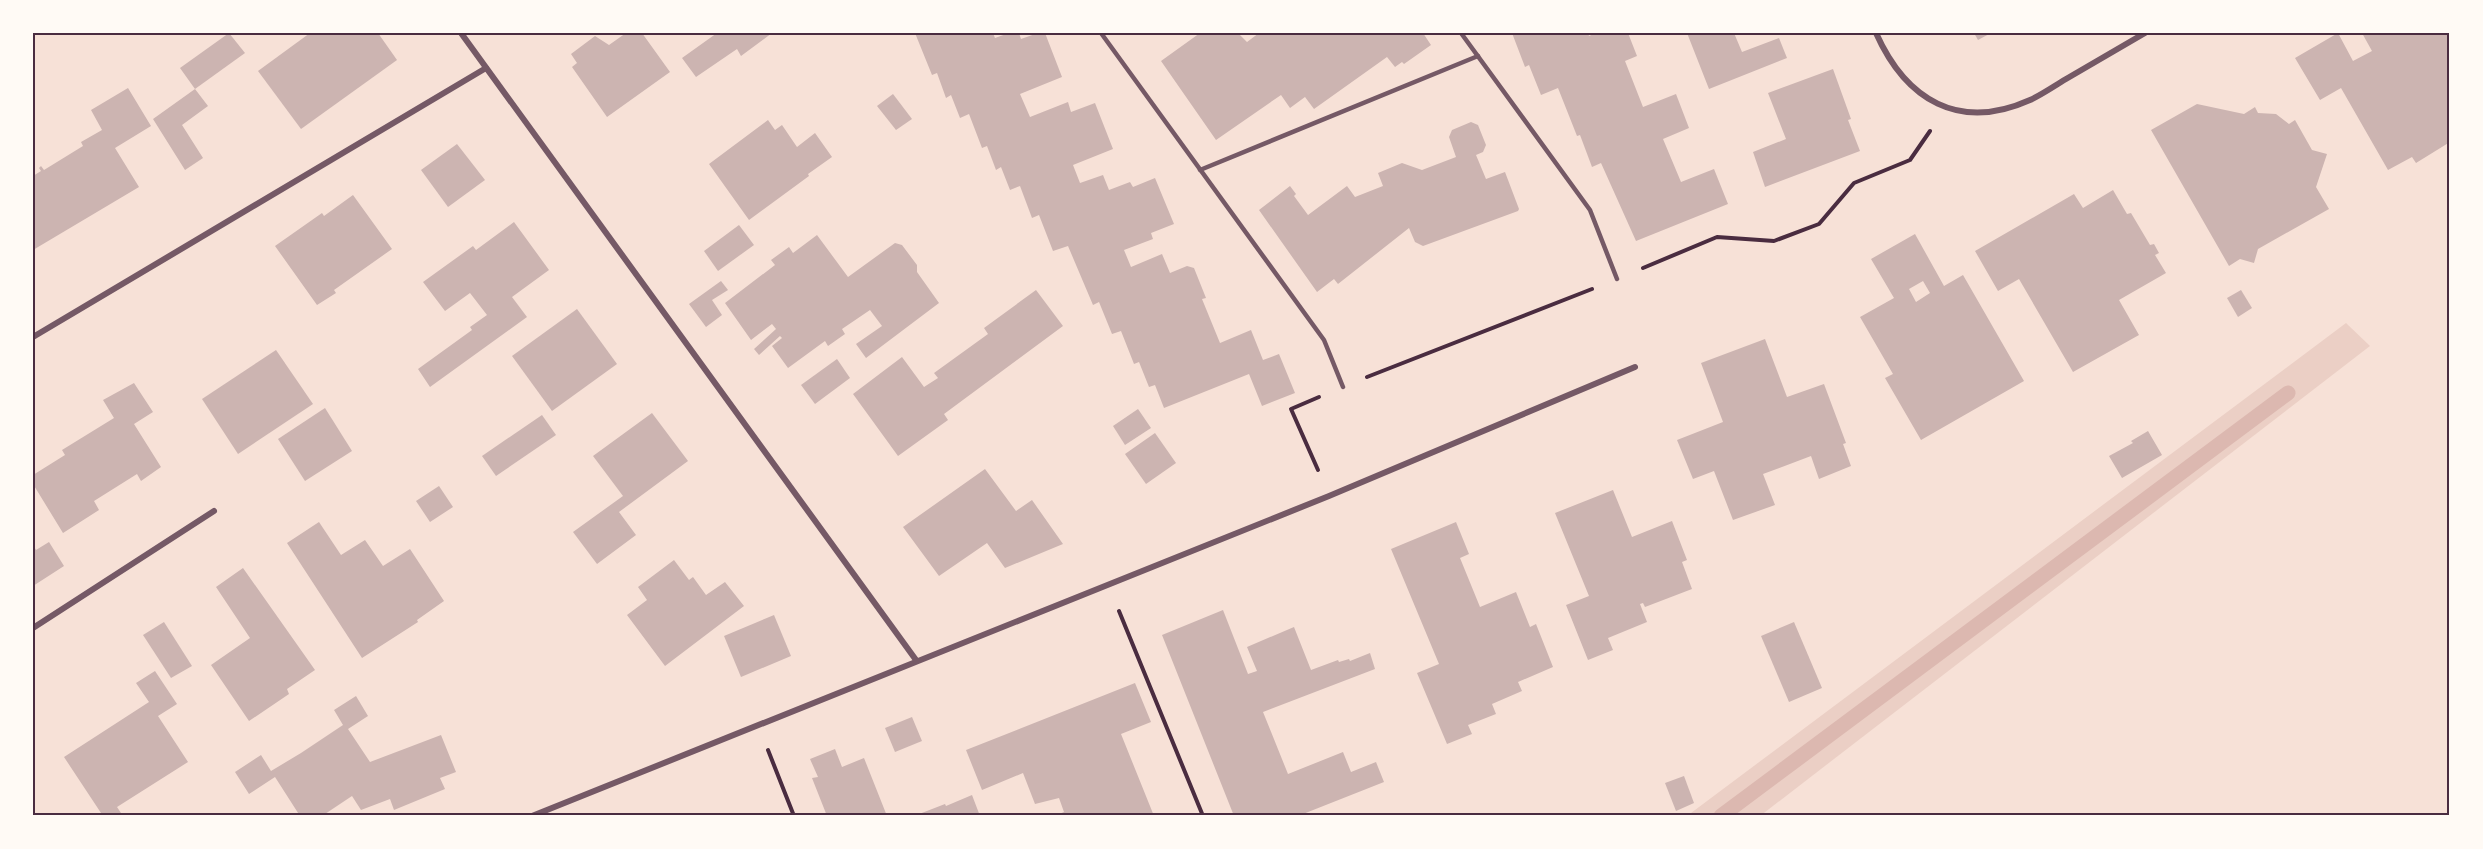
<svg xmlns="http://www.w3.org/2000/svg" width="2483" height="849" font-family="Barlow,sans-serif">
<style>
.green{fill:#ebcfc5}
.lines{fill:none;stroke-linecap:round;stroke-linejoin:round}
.stream{stroke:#dcb8b0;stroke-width:15}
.building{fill:#ccb4b1;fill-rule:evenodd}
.path{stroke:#4a2c40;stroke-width:4}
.service{stroke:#755966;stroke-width:4.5}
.minor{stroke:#755966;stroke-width:6}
.neatline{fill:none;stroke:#4a2c40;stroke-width:2}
</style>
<rect width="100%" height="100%" fill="#f7e1d7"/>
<!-- green -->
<path class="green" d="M2346 323 2370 346 1760 816H1687Z"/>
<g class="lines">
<!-- stream -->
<path class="stream" d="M1721 816 2288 393"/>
</g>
<!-- building -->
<g class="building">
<path d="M229 33 245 53 195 89 180 68Z"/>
<path d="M310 33H378L397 60 301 129 258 71Z"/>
<path d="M626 33H642L670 72 607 117 572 67 577 63 571 54 595 36 609 45Z"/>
<path d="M717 33H772L741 56 737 49 696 77 682 58Z"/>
<path d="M915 33H993L995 38 1009 33H1019L1021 39 1038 33H1045L1062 77 1020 94 1030 117 1068 102 1071 112 1095 103 1113 149 1073 165 1080 183 1103 175 1109 190 1130 182 1133 187 1155 178 1174 224 1151 233 1153 239 1124 250 1131 267 1162 254 1170 273 1187 266 1194 268 1206 298 1202 299 1220 343 1251 330 1263 360 1279 354 1295 393 1262 406 1249 374 1164 408 1155 385 1149 387 1139 362 1134 364 1121 331 1112 334 1099 302 1093 305 1068 246 1053 251 1039 215 1032 218 1020 186 1010 190 1001 167 996 170 987 146 982 148 969 114 960 118 951 95 946 98 937 73 932 75Z"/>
<path d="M1200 33H1238L1247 42 1259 33H1423L1431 45 1404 64 1402 62 1395 67 1387 57 1314 109 1305 97 1290 108 1281 95 1216 140 1161 61Z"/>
<path d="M1512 33H1588L1589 36 1596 33H1628L1637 56 1625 61 1643 107 1676 94 1689 128 1663 139 1681 182 1714 169 1728 204 1636 241 1601 163 1592 167 1580 135 1577 136 1558 88 1541 95 1529 65 1525 67Z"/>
<path d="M1687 33H1734L1742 52 1779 38 1787 58 1709 89Z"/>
<path d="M1974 33H1991L1978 40Z"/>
<path d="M2338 33 2353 61 2372 51 2362 33H2450V142L2416 163 2412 157 2388 170 2341 88 2320 100 2295 58Z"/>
<path d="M1833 69 1851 119 1848 120 1860 151 1765 187 1753 152 1786 139 1768 93Z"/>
<path d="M128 88 151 126 115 148 139 187 33 250V176L41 171 39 168 41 166 44 170 83 146 81 142 102 130 91 110Z"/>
<path d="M195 89 208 106 182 125 203 158 185 170 153 119Z"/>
<path d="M893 94 912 119 896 130 877 106Z"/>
<path d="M2197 104 2244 114 2255 107 2258 113 2276 114 2289 124 2295 120 2312 150 2327 154 2316 187 2329 209 2258 249 2254 263 2240 259 2229 266 2151 130Z"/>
<path d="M768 120 775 130 782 125 797 147 815 133 832 157 808 174 809 176 749 220 709 164Z"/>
<path d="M1471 122 1478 125 1486 145 1483 152 1476 155 1486 179 1505 172 1519 209 1518 211 1423 246 1415 242 1409 228 1338 284 1334 279 1317 292 1259 210 1290 186 1296 194 1294 196 1308 215 1347 186 1355 197 1383 186 1378 173 1402 163 1422 170 1456 157 1449 137 1452 130Z"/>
<path d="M457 144 485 180 448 207 421 170Z"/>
<path d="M2113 190 2127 214 2131 213 2150 245 2154 244 2159 253 2155 255 2166 273 2119 300 2139 335 2073 372 2019 279 1998 291 1975 251 2074 194 2083 208Z"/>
<path d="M353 195 392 249 334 290 336 293 317 305 275 246 322 213 324 216Z"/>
<path d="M514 222 549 270 512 297 527 317 430 387 418 369 472 330 470 327 487 315 470 293 445 311 423 282 473 246 476 250Z"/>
<path d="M739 225 754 245 718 271 704 251Z"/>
<path d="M1915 234 1944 286 1963 275 2024 381 1921 440 1885 378 1893 374 1860 317 1894 298 1871 259ZM1923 281 1930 293 1916 302 1909 289Z"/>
<path d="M817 235 848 277 895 243 902 245 917 265V272L939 303 866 358 856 344 882 326 870 310 842 329 845 334 828 346 825 341 788 368 772 346 782 338 780 336 759 355 754 349 776 329 772 324 751 340 725 303 775 265 771 260 789 247 793 253Z"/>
<path d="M721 281 728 290 712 300 722 315 706 327 689 304Z"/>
<path d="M1036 290 1063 326 944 414 948 420 898 456 853 394 902 357 924 387 938 378 934 373 988 334 984 328Z"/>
<path d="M2241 290 2252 308 2238 317 2227 298Z"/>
<path d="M577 309 617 364 552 411 512 356Z"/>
<path d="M1765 339 1787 397 1824 384 1846 443 1843 444 1851 466 1819 479 1811 456 1763 474 1775 505 1733 520 1714 471 1693 479 1677 440 1723 422 1701 363Z"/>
<path d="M276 350 313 404 238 454 202 399Z"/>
<path d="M837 359 850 378 815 404 801 385Z"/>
<path d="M134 383 153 412 134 424 161 467 141 481 137 474 94 501 99 510 63 533 33 484V475L65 455 62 450 114 418 103 400Z"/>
<path d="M325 408 352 451 305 481 278 439Z"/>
<path d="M1138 409 1151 428 1125 445 1113 426Z"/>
<path d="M652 413 688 461 619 512 636 535 597 564 573 532 623 496 593 456Z"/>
<path d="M542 415 556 435 496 476 482 456Z"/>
<path d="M2148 431 2162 455 2122 478 2109 456 2133 443 2131 441Z"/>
<path d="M1155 433 1176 463 1146 484 1125 454Z"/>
<path d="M985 469 1016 511 1032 500 1063 544 1005 568 987 543 939 576 903 527Z"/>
<path d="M439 486 453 507 430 522 416 501Z"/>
<path d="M1613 490 1632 537 1672 521 1687 560 1682 562 1692 589 1645 607 1643 603 1640 604 1647 622 1608 638 1613 650 1588 660 1566 605 1589 596 1555 513Z"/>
<path d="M319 522 341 555 365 540 383 566 410 549 444 601 417 620 418 622 362 658 287 543Z"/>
<path d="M1456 522 1469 554 1460 558 1480 607 1516 592 1530 627 1536 624 1553 667 1518 682 1522 691 1492 704 1496 714 1468 725 1472 734 1447 744 1417 673 1439 664 1391 549Z"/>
<path d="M49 542 64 566 33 586V545L36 550Z"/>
<path d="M674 560 689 580 693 577 706 595 725 582 744 606 665 666 627 615 647 600 638 587Z"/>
<path d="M243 568 315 670 287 689 289 694 249 721 211 665 250 638 216 587Z"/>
<path d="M1223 610 1248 674 1257 671 1247 647 1294 627 1311 670 1338 660 1339 662 1349 659 1350 661 1370 653 1375 669 1263 712 1288 774 1343 752 1351 772 1376 762 1384 782 1298 816H1234L1162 635Z"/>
<path d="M774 615 791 656 741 677 724 636Z"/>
<path d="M164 622 192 666 171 678 143 635Z"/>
<path d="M1794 622 1822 688 1789 702 1761 636Z"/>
<path d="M155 671 177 704 158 716 188 762 117 807 123 816H103L64 757 149 702 136 683Z"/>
<path d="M1135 683 1151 722 1121 734 1154 816H1054L1064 812 1059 798 1035 804 1023 773 982 790 966 750Z"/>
<path d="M356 696 368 716 348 729 370 762 441 735 456 772 440 778 445 789 394 810 390 799 361 810 352 796 322 816H300L275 777 249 794 235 772 261 755 271 771 301 753 343 725 334 710Z"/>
<path d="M912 717 922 741 895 752 885 728Z"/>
<path d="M835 749 842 767 864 758 887 816H827L812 778 818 777 810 759Z"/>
<path d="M1684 776 1694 803 1676 811 1665 783Z"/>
<path d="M972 795 980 816H914L945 804 946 806Z"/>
</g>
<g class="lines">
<!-- path -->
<g class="path">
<path d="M1643 268 1717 237 1774 241 1819 224 1854 183 1910 160 1930 131"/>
<path d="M1367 377 1592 289"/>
<path d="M1318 470 1291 409 1319 397"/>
<path d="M1119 611 1203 816"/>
<path d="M768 750 794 816"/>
</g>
<!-- service -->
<g class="service">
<path d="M1101 33 1324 340 1343 387"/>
<path d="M1461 33 1590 210 1617 279"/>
<path d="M1200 170 1478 56"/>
</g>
<!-- minor -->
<g class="minor">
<path d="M461 33 916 660"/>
<path d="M1876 33C1906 100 1959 132 2030 100 2043 94 2054 86 2066 79 2092 64 2119 48 2145 33"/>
<path d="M33 337 486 68"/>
<path d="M33 628 214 511"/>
<path d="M532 816 1329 496 1635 367"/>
</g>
</g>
<!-- border -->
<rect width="2483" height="849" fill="none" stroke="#fffaf5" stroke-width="69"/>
<rect x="34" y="34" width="2414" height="780" class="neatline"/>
</svg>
